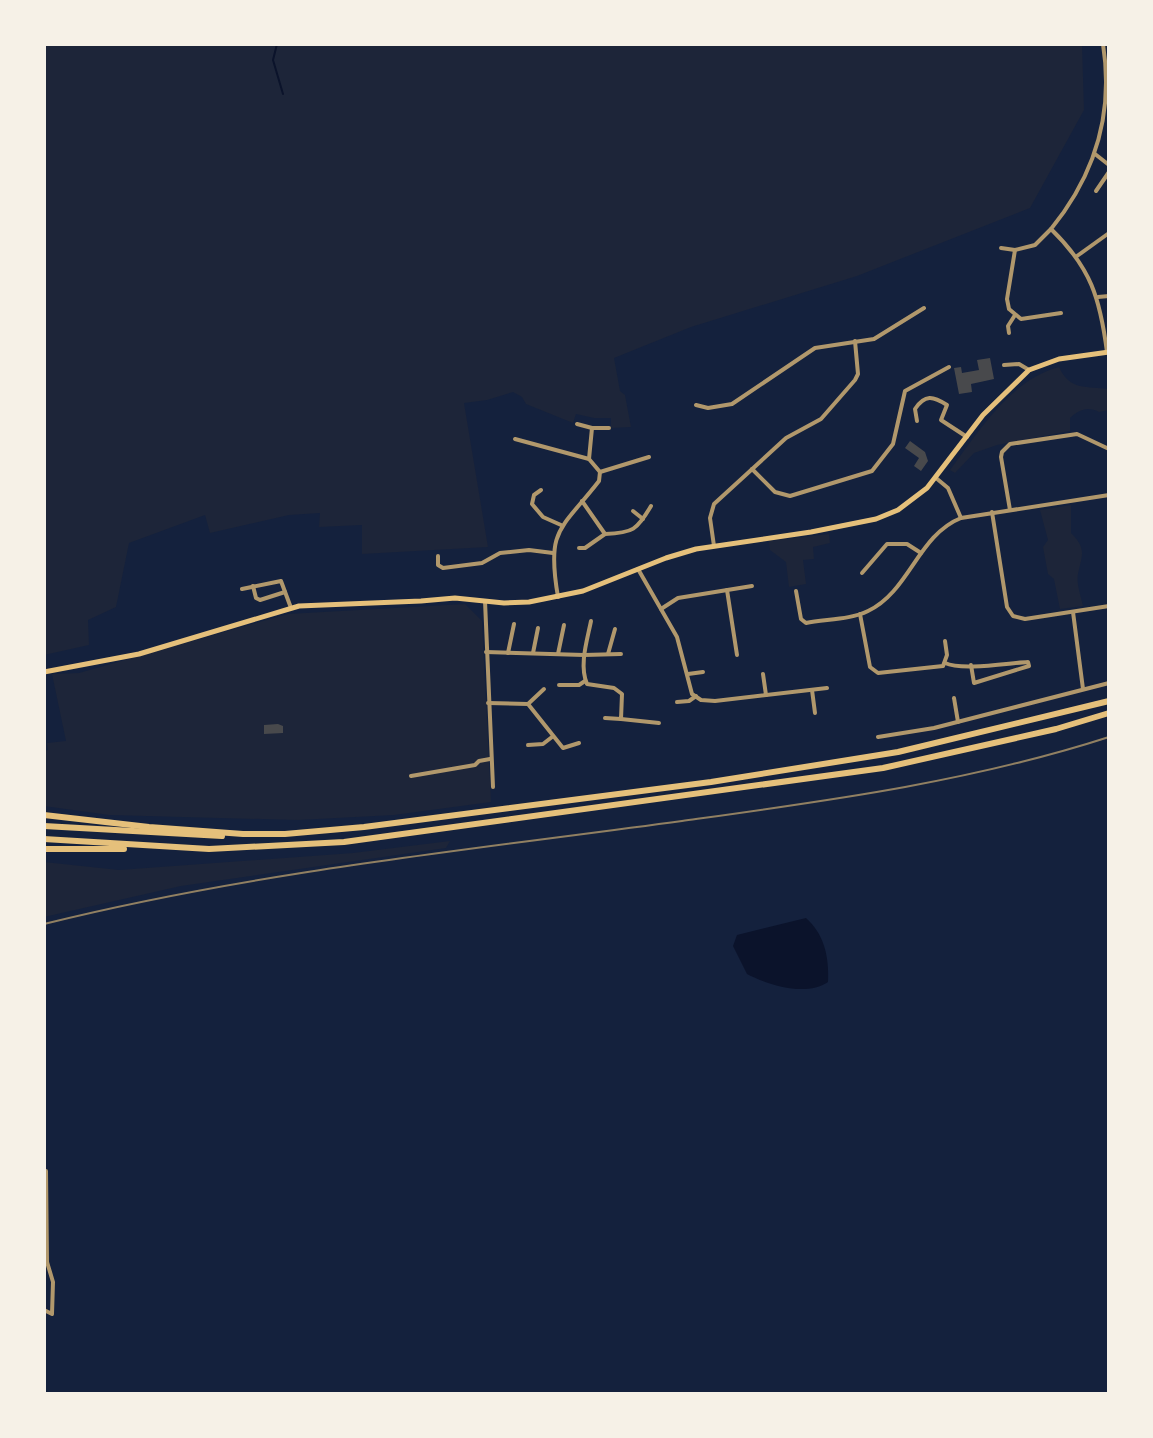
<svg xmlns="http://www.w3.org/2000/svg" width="1153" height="1438" font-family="'Work Sans',sans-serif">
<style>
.green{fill:#1d2539}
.water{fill:#0b132b}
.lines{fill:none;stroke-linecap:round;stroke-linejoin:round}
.stream{stroke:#0b132b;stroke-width:2}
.building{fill:#48494c}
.minor{stroke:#b1986c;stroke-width:4}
.secondary{stroke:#e5c07b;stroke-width:5}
.trunk{stroke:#e5c07b;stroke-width:6}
.rail{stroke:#918062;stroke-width:2}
</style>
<rect width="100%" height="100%" fill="#14213d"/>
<!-- green -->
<g class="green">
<path d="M44 44H1082L1084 110 1030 208 857 276 691 327 614 358 620 391 625 395 631 427 611 428V418H594L576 414 573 423 526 404 522 397 513 392 487 400 464 403 488 547 362 554V525L319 527 320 513 289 515 210 533 205 515 129 543 116 607 88 620 89 645 44 655Z"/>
<path d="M1059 367C1070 391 1087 386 1109 389V410L1099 412C1087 406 1079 410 1070 418V431L997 445 974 453 955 473 950 470C979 431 1010 380 1059 367Z"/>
<path d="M1071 505V533C1087 549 1082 555 1078 574 1076 583 1081 596 1083 606L1060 609 1054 579 1048 574 1043 547 1048 540 1040 510Z"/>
<path d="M829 534 830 543 813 547 814 559 803 560 806 584 789 587 786 562 770 550 769 541Z"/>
<path d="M465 604 482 621 491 802 394 815 298 820 109 815 44 806V751L48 750 47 743 66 741 52 674 79 673 288 614Z"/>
<path d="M450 841 446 848 181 886 44 917V862L119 870 353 853Z"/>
</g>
<!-- water -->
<path class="water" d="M806 918C825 935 829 958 828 982 806 997 768 985 747 974L733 946 737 935Z"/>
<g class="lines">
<!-- stream -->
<path class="stream" d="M277 44 273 60 283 94"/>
</g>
<!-- building -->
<g class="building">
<path d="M990 358 994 379 971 384 972 392 959 394 954 368 961 367 962 373 979 370 977 360Z"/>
<path d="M910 441 925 452 928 461 921 471 914 466 919 458 905 448Z"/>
<path d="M278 724 283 726V733L264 734V725Z"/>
</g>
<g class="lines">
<!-- minor -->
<g class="minor">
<path d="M1103 44C1114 114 1095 175 1051 229 1091 268 1100 298 1107 352"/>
<path d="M1095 154 1109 165"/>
<path d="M1096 191 1109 172"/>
<path d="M1051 229 1035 245 1015 250 1007 299 1009 309 1021 319 1061 313"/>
<path d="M1001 248 1015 250"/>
<path d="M1077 256 1109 233"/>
<path d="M1098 297 1109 296"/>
<path d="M1009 333 1008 326 1015 315"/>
<path d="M1004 365 1019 364 1029 370"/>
<path d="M696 405 708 408 732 404 815 348 874 339 924 308"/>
<path d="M917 421 915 409C925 394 933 396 947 405L941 420 967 437"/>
<path d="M577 424 592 428H609"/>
<path d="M515 439 589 459 600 472"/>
<path d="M589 459 592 428"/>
<path d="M752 469 775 492 790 496 872 471 893 444 905 391 949 367"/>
<path d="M936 478 948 488 961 518 1109 495"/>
<path d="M541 490 534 495 532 504 543 517 561 525"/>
<path d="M582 501 605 534C633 533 637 530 651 506"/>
<path d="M1010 510 1001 457 1002 452 1010 444 1077 434 1109 449"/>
<path d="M633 511 643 519"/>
<path d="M992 512 1007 607 1013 616 1025 619 1109 606"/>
<path d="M714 546 710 518 714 504 786 438 821 419 855 380 858 374 855 341"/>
<path d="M579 548H585L605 534"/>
<path d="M438 556V565L443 568 482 563 500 553 529 550 553 553"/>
<path d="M638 569 677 637 692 694 701 700 715 701 827 688"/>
<path d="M862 573 887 544H907L921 553"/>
<path d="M253 586 256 598 260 600 285 592"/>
<path d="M242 589 281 581 291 608"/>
<path d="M727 590 737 655"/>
<path d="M796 591 801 619 806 623C825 619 850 620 868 611 909 592 918 535 961 518"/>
<path d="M558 597C546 528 561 530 599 481L600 472 649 457"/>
<path d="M485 601 493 787"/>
<path d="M661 609 678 598 752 586"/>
<path d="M1073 612 1083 689"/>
<path d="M860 614 870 667 878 673 943 666 947 655 945 641"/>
<path d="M591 621C587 641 579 665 587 684L614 688 622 694 621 719 605 718"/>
<path d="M486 652 584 655 621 654"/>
<path d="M508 653 514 624"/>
<path d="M533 653 538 628"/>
<path d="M558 654 564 625"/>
<path d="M608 654 615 629"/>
<path d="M945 663C962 671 1008 663 1028 662L1029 666 974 683 971 665"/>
<path d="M688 674 703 672"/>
<path d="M763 674 766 695"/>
<path d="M559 685H579L585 681"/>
<path d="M812 690 815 713"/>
<path d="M954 698 958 722"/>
<path d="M677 702 689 701 696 696"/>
<path d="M488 703 528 704 563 748 579 743"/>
<path d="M528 704 544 689"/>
<path d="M621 719 659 723"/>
<path d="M878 737 934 728 1109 683"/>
<path d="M528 745 543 744 552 737"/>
<path d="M411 776 475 765 479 761 490 759"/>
<path d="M44 1310 52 1314 53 1282 47 1262 46 1171"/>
</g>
<!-- secondary -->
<path class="secondary" d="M44 672 139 654 299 606 421 601 455 598 504 603 529 602 583 591 666 558 696 549 811 532 876 519 898 510 927 488 983 415 1029 370 1059 359 1109 352"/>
<!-- trunk -->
<g class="trunk">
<path d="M44 815 149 827 243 834H285L364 827 711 782 898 752 1109 701"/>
<path d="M44 826 222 836"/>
<path d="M44 839 209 849 344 842 883 768 1056 729 1109 713"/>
<path d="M44 849H124"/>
</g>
<!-- rail -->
<path class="rail" d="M44 924C253 872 469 850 682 821 826 801 970 782 1109 737"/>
</g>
<!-- border -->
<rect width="1153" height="1438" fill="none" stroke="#f6f1e7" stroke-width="92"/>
</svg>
